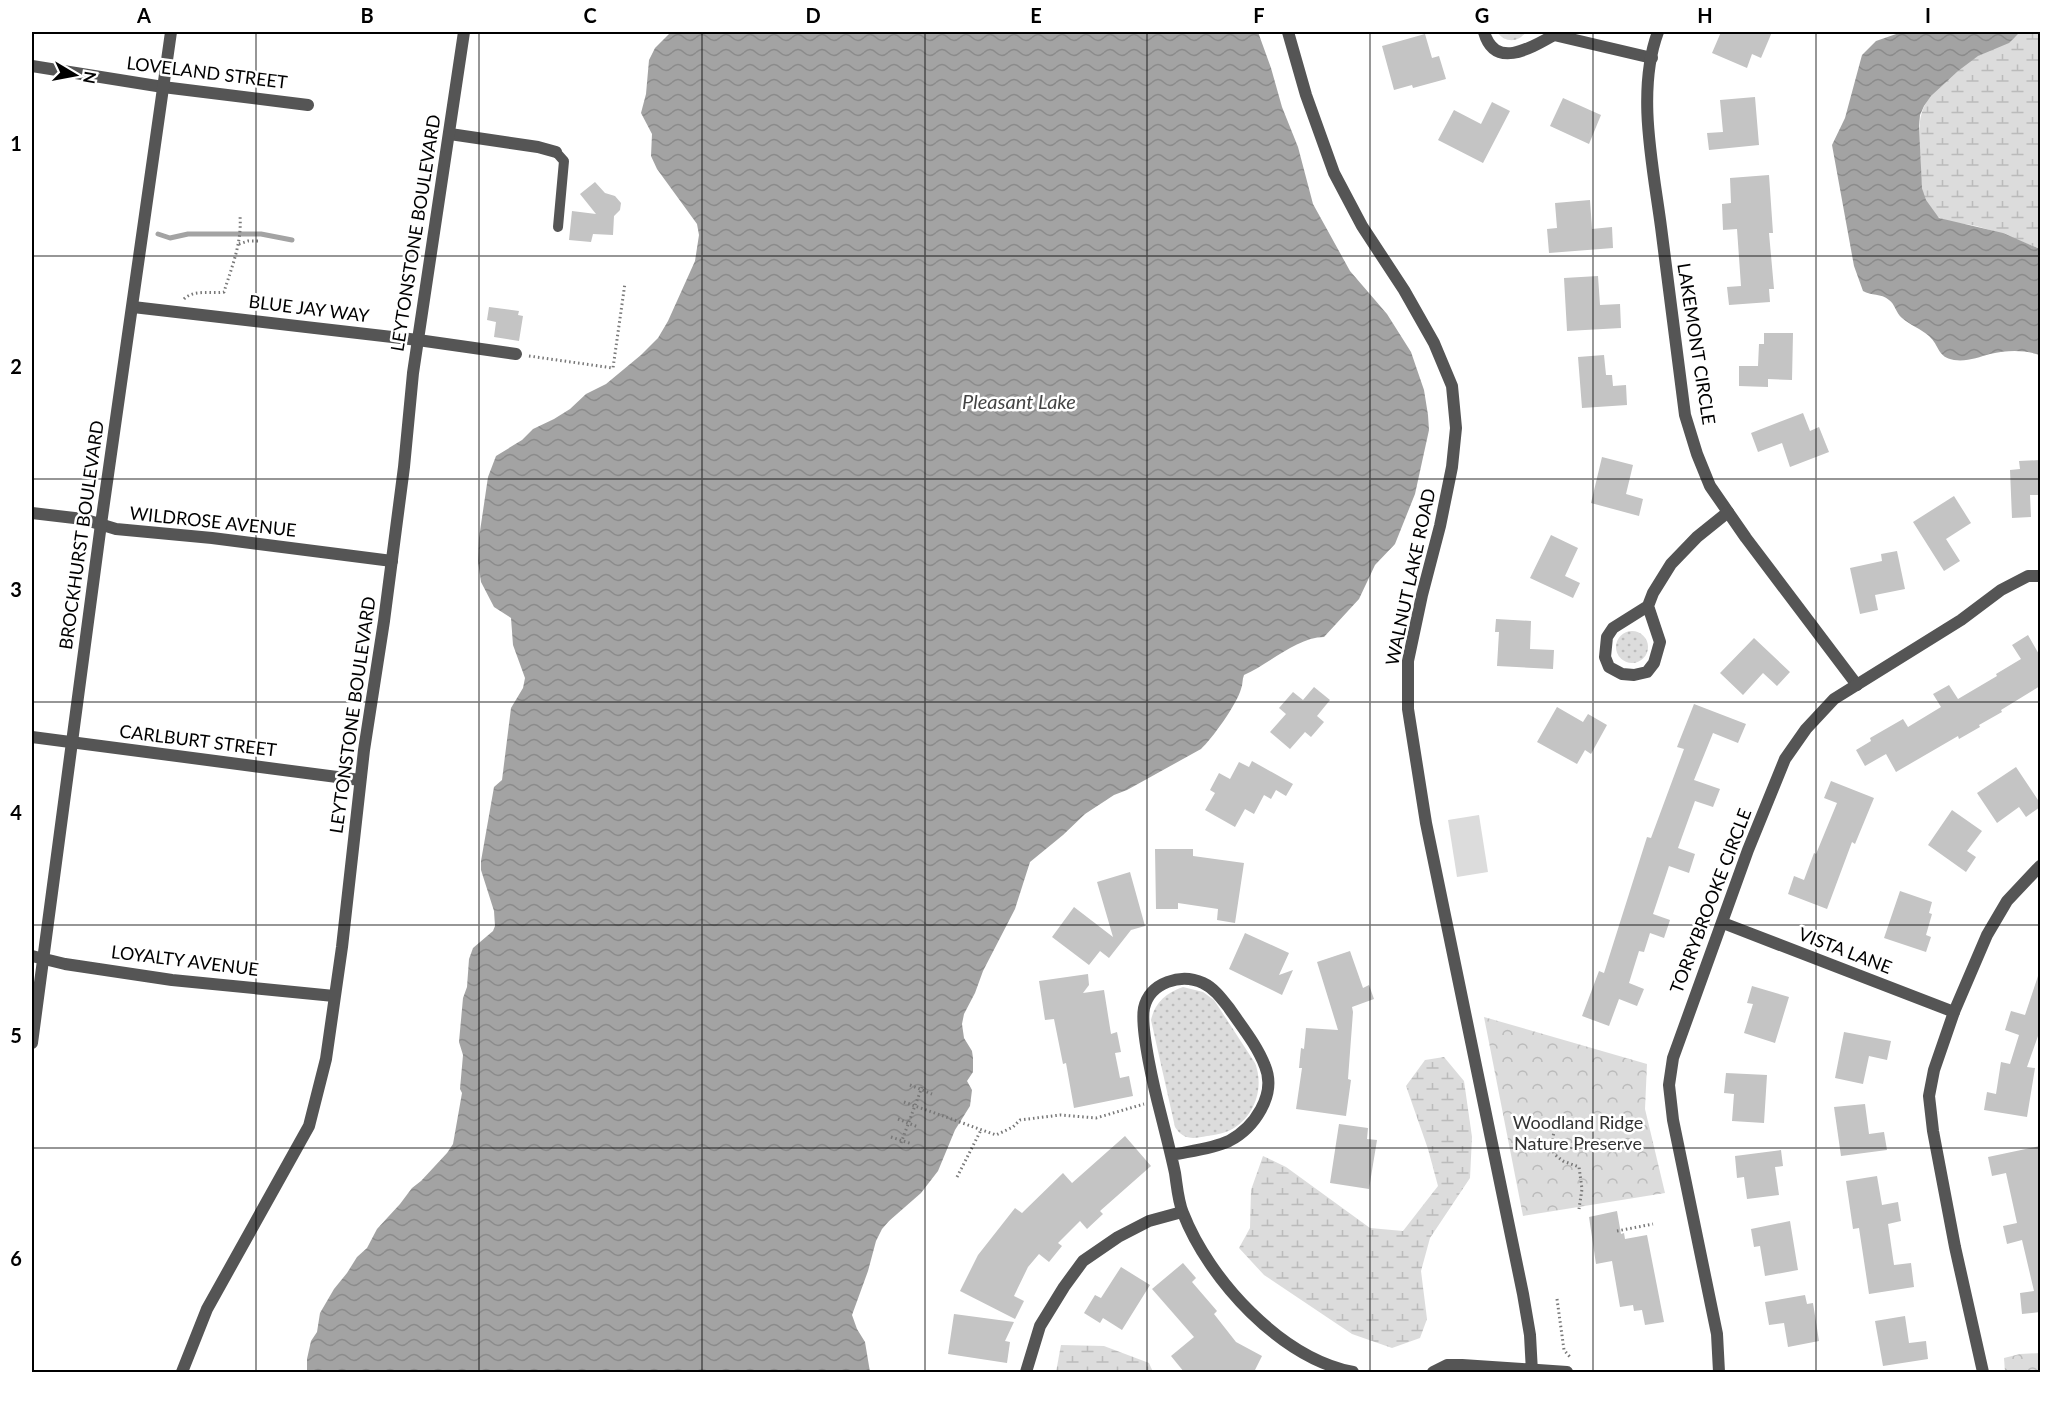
<svg xmlns="http://www.w3.org/2000/svg" width="2072" height="1404" font-family="Lato,sans-serif">
<style>
.grass{fill:url(#grass-dots)}
.wetland{fill:url(#wetland-marsh)}
.park{fill:url(#park-crowns)}
.pitch{fill:#dcdcdc}
.water{fill:url(#water-waves)}
.lines{fill:none;stroke-linecap:round;stroke-linejoin:round}
.stream{stroke:#a3a3a3;stroke-width:5}
.building{fill:#c4c4c4}
.path{stroke:#777;stroke-width:3;stroke-dasharray:1.5 3;stroke-linecap:butt}
.lane{stroke:#555;stroke-width:10}
.street{stroke:#555;stroke-width:12}
.grid{fill:none;stroke:#000;stroke-width:1.5;stroke-opacity:0.55}
.labels{text-anchor:middle;stroke-width:5;stroke-linejoin:round;paint-order:stroke}
.street-label{font-size:18px;fill:#000;stroke:#fff}
.park-label{font-size:18px;fill:#333;stroke:#fff}
.water-label{font-size:20px;font-style:italic;fill:#444;stroke:#fff}
.neatline{fill:none;stroke:#000;stroke-width:2}
.grid-label{font-size:20px;text-anchor:middle;font-weight:bold;fill:#000}
</style>
<defs>
<pattern id="grass-dots" width="8" height="8" patternUnits="userSpaceOnUse" patternTransform="scale(1.5)"><rect width="8" height="8" fill="#dcdcdc"/><path d="M2 2h.1M6 6h.1" fill="none" stroke="#bbb" stroke-width="1.8" stroke-linecap="round"/></pattern>
<pattern id="wetland-marsh" width="20" height="14" patternUnits="userSpaceOnUse" patternTransform="scale(1.5)"><rect width="20" height="14" fill="#dcdcdc"/><path d="M1 5h8M5 5V1M11 12h8M15 12V8" fill="none" stroke="#bbb"/></pattern>
<pattern id="park-crowns" width="20" height="18" patternUnits="userSpaceOnUse" patternTransform="scale(1.5)"><rect width="20" height="18" fill="#dcdcdc"/><path d="M2 6a3 3 0 1 1 6 0M12 15a3 3 0 1 1 6 0" fill="none" stroke="#bbb"/></pattern>
<pattern id="water-waves" width="16" height="10" patternUnits="userSpaceOnUse" patternTransform="scale(1.5)"><rect width="16" height="10" fill="#a3a3a3"/><path d="M0 5q4-4 8 0t8 0" fill="none" stroke="#8b8b8b"/></pattern>
</defs>
<rect width="100%" height="100%" fill="#fff"/>
<!-- grass -->
<g class="grass">
<path d="M1497 32H1526C1518 43 1505 43 1497 32Z"/>
<circle cx="1632" cy="647" r="16"/>
<path d="M1183 987 1203 992 1214 1000 1255 1063C1264 1086 1256 1114 1234 1128 1226 1133 1216 1135 1207 1136 1193 1139 1183 1140 1175 1127L1151 1020C1155 1002 1166 993 1183 987Z"/>
</g>
<!-- wetland -->
<g class="wetland">
<path d="M2020 32H2040V249C2019 240 1998 232 1976 226 1964 223 1951 224 1940 218 1918 206 1921 172 1920 151 1919 130 1917 111 1932 95 1946 80 1963 64 1981 54 1995 47 2009 44 2020 32Z"/>
<path d="M1444 1057 1464 1081 1472 1137 1470 1178 1430 1238 1421 1271 1427 1319 1420 1338 1392 1348 1352 1334 1264 1275 1239 1248 1250 1228 1251 1190 1263 1156 1286 1167 1370 1228 1403 1231 1438 1186 1428 1149 1406 1086 1425 1060Z"/>
<path d="M1061 1345 1104 1346 1149 1363 1153 1372H1056Z"/>
</g>
<!-- park -->
<g class="park">
<path d="M1484 1017 1647 1064 1645 1109 1665 1193 1523 1216Z"/>
<path d="M2040 1353V1372H2005L2004 1358 2020 1354Z"/>
</g>
<!-- pitch -->
<path class="pitch" d="M1479 815 1488 872 1457 877 1448 820Z"/>
<!-- water -->
<g class="water">
<path d="M671 32H1258L1271 68 1282 107 1298 147 1313 204 1350 271 1387 314 1411 352 1424 390 1428 415 1429 430 1415 494 1395 544 1375 565 1359 599 1324 637C1297 637 1268 665 1244 675 1242 680 1243 684 1241 689 1237 704 1212 739 1201 749L1127 790 1114 795 1085 814 1063 835 1030 862 1015 909 983 971 975 993 964 1014 962 1024 964 1038 972 1051 973 1058V1072L967 1081 972 1090 970 1106 955 1130 938 1171 921 1193 889 1221 882 1229 876 1241 868 1271 852 1315 857 1329 865 1342 870 1372H307V1359L311 1341 317 1332 320 1313 334 1289 347 1273 357 1257 367 1248 377 1229 400 1204 412 1188 421 1181 447 1153 453 1144 462 1093 460 1089 463 1055 459 1042 463 998 467 987 469 959 473 948 493 931 495 926 494 911 481 870V861L494 787 502 780 511 708 523 688 525 678 513 645 511 618 494 607 481 582 478 561 479 538 488 477 496 456 522 440 533 429 554 419 570 409 586 394 606 384 641 355 658 338 668 321 695 261 699 235 697 224 657 169 651 156 652 134 641 113 646 94 649 60 655 48Z"/>
<path d="M1902 32H2020L2009 43 1978 56 1958 71 1931 96 1924 106 1920 115 1919 126 1922 188 1926 200 1939 218 2003 233 2040 249V355C2024 350 2008 350 1990 354 1979 357 1967 362 1954 360 1937 357 1940 346 1929 336 1921 329 1910 325 1902 318 1896 313 1895 304 1889 300 1881 293 1871 296 1863 291L1854 266 1832 145 1845 118 1862 55 1876 41Z"/>
</g>
<g class="lines">
<!-- stream -->
<path class="stream" d="M158 234 170 238 188 234H261L292 240"/>
</g>
<!-- building -->
<g class="building">
<path d="M1721 32H1772L1761 58 1752 54 1747 68 1712 53Z"/>
<path d="M1425 34 1432 58 1439 56 1446 79 1413 88 1412 85 1394 90 1382 46Z"/>
<path d="M1755 97 1759 145 1709 150 1707 133 1723 132 1720 100Z"/>
<path d="M1563 98 1601 115 1589 144 1550 126Z"/>
<path d="M1492 102 1510 111 1483 163 1438 140 1454 110 1481 124Z"/>
<path d="M1769 175 1773 233H1769L1774 289H1769L1770 302 1729 305 1727 287 1741 286 1737 229 1723 230 1722 204 1731 203 1730 178Z"/>
<path d="M595 182 605 193 615 196 621 203 620 210 614 216 613 235 593 234 591 242 569 240 572 211 596 214 580 194Z"/>
<path d="M1590 200 1592 229 1612 227 1613 248 1549 253 1547 229 1557 228 1555 203Z"/>
<path d="M1598 276 1600 305 1620 304 1621 328 1567 331 1564 278Z"/>
<path d="M489 307 519 311 518 315 523 316 519 341 494 337 496 322 487 320Z"/>
<path d="M1764 333H1793L1792 380 1768 379V387L1739 386V366H1758L1759 344H1764Z"/>
<path d="M1604 355 1606 375H1612L1613 386 1626 385 1627 405 1582 408 1578 357Z"/>
<path d="M1803 413 1810 431 1819 427 1829 452 1790 467 1782 443 1758 452 1751 433Z"/>
<path d="M1602 457 1633 465 1626 494 1643 499 1639 516 1591 503Z"/>
<path d="M2040 460V495H2030L2031 517 2012 518 2010 470 2020 469 2019 461Z"/>
<path d="M1954 496 1971 523 1946 539 1960 561 1944 571 1913 522Z"/>
<path d="M1551 535 1578 548 1565 576 1580 583 1573 598 1530 578Z"/>
<path d="M1897 551 1905 589 1875 595 1878 610 1860 614 1850 568 1882 561 1881 554Z"/>
<path d="M1496 619 1531 621 1530 649 1554 650 1553 669 1497 666 1499 632H1495Z"/>
<path d="M2028 635 2040 656V686L2001 710 2002 712 1979 725 1980 727 1959 739 1958 736 1896 772 1886 754 1865 766 1856 750 1871 741 1870 738 1903 719 1908 727 1941 707 1933 694 1949 685 1958 699 1997 676 1996 674 2021 659 2012 645Z"/>
<path d="M1754 638 1790 672 1777 686 1763 673 1743 695 1720 673Z"/>
<path d="M1314 687 1330 700 1317 716 1324 722 1311 737 1305 732 1290 749 1270 732 1286 714 1279 708 1293 692 1303 700Z"/>
<path d="M1694 704 1746 724 1738 743 1713 733 1694 780 1720 789 1713 807 1695 801 1678 848 1695 854 1689 873 1669 866 1653 914 1670 920 1664 938 1650 933 1644 952 1639 951 1629 983 1644 989 1637 1006 1619 999 1609 1026 1582 1016 1599 971 1604 973 1647 837 1651 838 1684 749 1677 747Z"/>
<path d="M1557 707 1583 722 1588 714 1607 725 1591 754 1585 750 1577 764 1537 742Z"/>
<path d="M1252 761 1293 784 1286 796 1276 790 1271 799 1264 795 1254 814 1245 809 1235 827 1205 810 1215 793 1210 790 1219 773 1230 779 1239 762 1249 767Z"/>
<path d="M2016 767 2040 803V807L2026 817 2019 807 1997 823 1977 793Z"/>
<path d="M1831 781 1874 798 1855 844 1852 842 1827 909 1788 894 1794 876 1804 880 1814 853 1816 854 1837 803 1824 798Z"/>
<path d="M1952 810 1982 831 1967 851 1976 857 1966 872 1928 845Z"/>
<path d="M1155 849H1193V856L1244 863 1235 923 1217 920 1218 909 1178 903V909H1156Z"/>
<path d="M1130 872 1145 926 1131 930 1109 958 1100 951 1089 965 1052 937 1074 907 1113 937 1097 882Z"/>
<path d="M1900 891 1932 902 1929 913 1932 914 1926 935 1931 937 1926 952 1884 938Z"/>
<path d="M1245 933 1289 953 1279 975 1293 970 1282 995 1229 969Z"/>
<path d="M1350 951 1363 988 1369 985 1374 999 1352 1007 1353 1012 1348 1079 1351 1080 1346 1116 1296 1109 1302 1068H1299L1301 1048 1304 1049 1306 1028 1338 1030 1317 962Z"/>
<path d="M1088 974 1089 985 1083 993 1104 990 1111 1034 1117 1032 1121 1052 1115 1053 1120 1078 1129 1076 1133 1096 1074 1108 1066 1063 1063 1064 1054 1019 1045 1020 1039 981Z"/>
<path d="M2038 976H2040V1037L2038 1036 2027 1067 2035 1068 2027 1117 1984 1110 1987 1092 1996 1094 2001 1062 2010 1064 2019 1035 2005 1030 2011 1011 2025 1015Z"/>
<path d="M1752 986 1789 997 1775 1043 1744 1033 1753 1004 1747 1003Z"/>
<path d="M1844 1032 1891 1041 1887 1060 1869 1056 1863 1084 1835 1078Z"/>
<path d="M1726 1073 1767 1075 1764 1123 1732 1121 1734 1094 1724 1093Z"/>
<path d="M1865 1104 1869 1134 1884 1132 1887 1150 1841 1156 1834 1107Z"/>
<path d="M1339 1124 1368 1128 1367 1139 1377 1140 1369 1189 1330 1183Z"/>
<path d="M1125 1136 1151 1166 1100 1211 1103 1214 1087 1229 1080 1221 1058 1243 1062 1246 1049 1262 1039 1254 1028 1267 1014 1296 1024 1301 1015 1319 960 1291 978 1255 1015 1208 1022 1213 1063 1173 1072 1183Z"/>
<path d="M2040 1146V1312L2022 1314 2020 1293 2034 1291 2022 1240 2007 1244 2003 1226 2017 1223 2006 1173 1992 1176 1988 1157Z"/>
<path d="M1781 1150 1783 1166 1775 1167 1779 1195 1747 1199 1744 1177 1737 1178 1735 1156Z"/>
<path d="M1877 1176 1882 1205 1898 1202 1901 1221 1888 1224 1894 1265 1911 1263 1914 1287 1869 1294 1859 1228 1853 1229 1846 1181Z"/>
<path d="M1617 1211 1621 1234 1624 1233 1625 1239 1647 1235 1664 1322 1645 1325 1642 1310 1634 1311 1633 1305 1620 1307 1612 1261 1596 1264 1589 1217Z"/>
<path d="M1790 1221 1798 1270 1765 1276 1760 1246 1754 1247 1751 1229Z"/>
<path d="M1183 1263 1196 1278 1192 1282 1217 1311 1214 1314 1236 1342 1262 1356 1254 1372H1184L1171 1356 1194 1337 1152 1289Z"/>
<path d="M1121 1267 1150 1285 1122 1330 1103 1318 1100 1323 1084 1313 1095 1295 1101 1298Z"/>
<path d="M1805 1295 1807 1304 1813 1303 1819 1341 1788 1347 1784 1323 1769 1325 1765 1302Z"/>
<path d="M954 1314 1014 1322 1005 1341 1010 1342 1007 1363 948 1354Z"/>
<path d="M1905 1316 1909 1343 1926 1341 1928 1359 1883 1366 1875 1321Z"/>
</g>
<g class="lines">
<!-- path -->
<g class="path">
<path d="M239 244 248 241H261"/>
<path d="M184 299C194 289 211 294 224 292 232 266 242 243 240 216"/>
<path d="M529 356 613 368 625 283"/>
<path d="M910 1085 932 1094"/>
<path d="M904 1102 996 1135 1013 1127 1020 1120 1060 1115 1096 1118 1144 1104"/>
<path d="M898 1119 918 1127"/>
<path d="M1560 1122C1552 1132 1551 1142 1554 1154L1563 1161 1579 1167 1582 1189 1579 1209"/>
<path d="M891 1137 912 1144"/>
<path d="M901 1143 922 1087"/>
<path d="M957 1177 981 1130"/>
<path d="M1617 1231 1653 1224"/>
<path d="M1557 1299 1564 1350 1570 1357"/>
</g>
<!-- lane -->
<path class="lane" d="M556 152 564 161 558 227"/>
<!-- street -->
<g class="street">
<path d="M1288 32 1306 95 1334 173 1362 226 1404 290 1434 343 1452 386 1456 428 1452 467 1440 526 1422 595 1408 661V709L1426 823 1523 1294 1530 1335 1532 1372"/>
<path d="M1484 32C1495 70 1531 48 1554 35"/>
<path d="M1551 32 1554 35 1652 58"/>
<path d="M1658 32C1636 91 1653 166 1661 227 1669 290 1677 352 1685 415L1697 454 1710 486 1746 538 1857 685"/>
<path d="M32 66 163 87 308 105"/>
<path d="M450 134 538 147 556 152"/>
<path d="M133 307 418 340 516 354"/>
<path d="M32 513 83 519 116 529 212 538 392 561"/>
<path d="M1648 606 1660 642 1654 663 1647 672 1634 675 1622 674 1609 667 1605 657 1607 637 1613 628 1648 606 1653 593 1671 564 1697 537 1728 512"/>
<path d="M32 737 360 780"/>
<path d="M1723 923 1954 1012"/>
<path d="M32 956 65 964 172 980 334 996"/>
<path d="M32 1043 101 524 171 32"/>
<path d="M1171 1155C1190 1151 1212 1149 1229 1141 1254 1128 1277 1095 1265 1066 1257 1045 1242 1027 1229 1008 1222 999 1214 988 1203 983 1181 973 1150 982 1144 1008 1140 1030 1155 1092 1161 1115 1166 1135 1171 1154 1175 1173 1177 1186 1178 1201 1183 1213 1209 1280 1281 1358 1353 1372"/>
<path d="M182 1372 207 1309 309 1126 326 1059 342 947 364 750 384 621 404 467 413 373 464 32"/>
<path d="M1026 1372 1040 1326 1064 1287 1083 1261 1118 1237 1149 1221 1182 1212"/>
<path d="M1433 1372 1447 1365H1462L1567 1372"/>
<path d="M1719 1372 1717 1334 1673 1120 1669 1085 1673 1058 1748 850 1785 759 1806 729 1834 699 1961 620 2001 590 2028 576H2040"/>
<path d="M1983 1372 1955 1247 1933 1131 1929 1096 1934 1070 1954 1012 1987 935 2007 901 2040 866"/>
</g>
</g>
<!-- grid -->
<path class="grid" d="M256 32V1372M479 32V1372M702 32V1372M925 32V1372M1147 32V1372M1370 32V1372M1593 32V1372M1816 32V1372M32 256H2040M32 479H2040M32 702H2040M32 925H2040M32 1148H2040"/>
<g class="labels">
<!-- street labels -->
<g class="street-label">
<text transform="translate(207 73) rotate(7)" y="6">LOVELAND STREET</text>
<text transform="translate(416 233) rotate(-81)" y="6">LEYTONSTONE BOULEVARD</text>
<text transform="translate(309 309) rotate(7)" y="6">BLUE JAY WAY</text>
<text transform="translate(1696 344) rotate(81)" y="6">LAKEMONT CIRCLE</text>
<text transform="translate(213 522) rotate(6)" y="6">WILDROSE AVENUE</text>
<text transform="translate(82 535) rotate(-82)" y="6">BROCKHURST BOULEVARD</text>
<text transform="translate(1411 577) rotate(-78)" y="6">WALNUT LAKE ROAD</text>
<text transform="translate(353 715) rotate(-82)" y="6">LEYTONSTONE BOULEVARD</text>
<text transform="translate(198 741) rotate(7)" y="6">CARLBURT STREET</text>
<text transform="translate(1711 901) rotate(-69)" y="6">TORRYBROOKE CIRCLE</text>
<text transform="translate(1845 951) rotate(21)" y="6">VISTA LANE</text>
<text transform="translate(185 961) rotate(7)" y="6">LOYALTY AVENUE</text>
</g>
<!-- park labels -->
<g class="park-label">
<text x="1578" y="1129">Woodland Ridge<tspan x="1578" dy="21">Nature Preserve</tspan></text>
</g>
<!-- water labels -->
<g class="water-label">
<text x="1019" y="409">Pleasant Lake</text>
</g>
</g>
<!-- border -->
<rect width="2072" height="1404" fill="none" stroke="#ffffff" stroke-width="66"/>
<!-- north arrow -->
<g transform="translate(75 75) rotate(100)" stroke="#ffffff" stroke-width="4.5" paint-order="stroke">
<path d="M0-4.5L10 22L0 15L-10 22Z" fill="#000000"/>
<text y="-9" font-size="16" font-weight="bold" text-anchor="middle" fill="#000000">N</text>
</g>
<rect x="33" y="33" width="2006" height="1338" class="neatline"/>
<g class="grid-label">
<text x="144" y="23">A</text>
<text x="367" y="23">B</text>
<text x="590" y="23">C</text>
<text x="813" y="23">D</text>
<text x="1036" y="23">E</text>
<text x="1259" y="23">F</text>
<text x="1482" y="23">G</text>
<text x="1705" y="23">H</text>
<text x="1928" y="23">I</text>
<text x="16" y="151">1</text>
<text x="16" y="374">2</text>
<text x="16" y="597">3</text>
<text x="16" y="820">4</text>
<text x="16" y="1043">5</text>
<text x="16" y="1266">6</text>
</g>
</svg>
